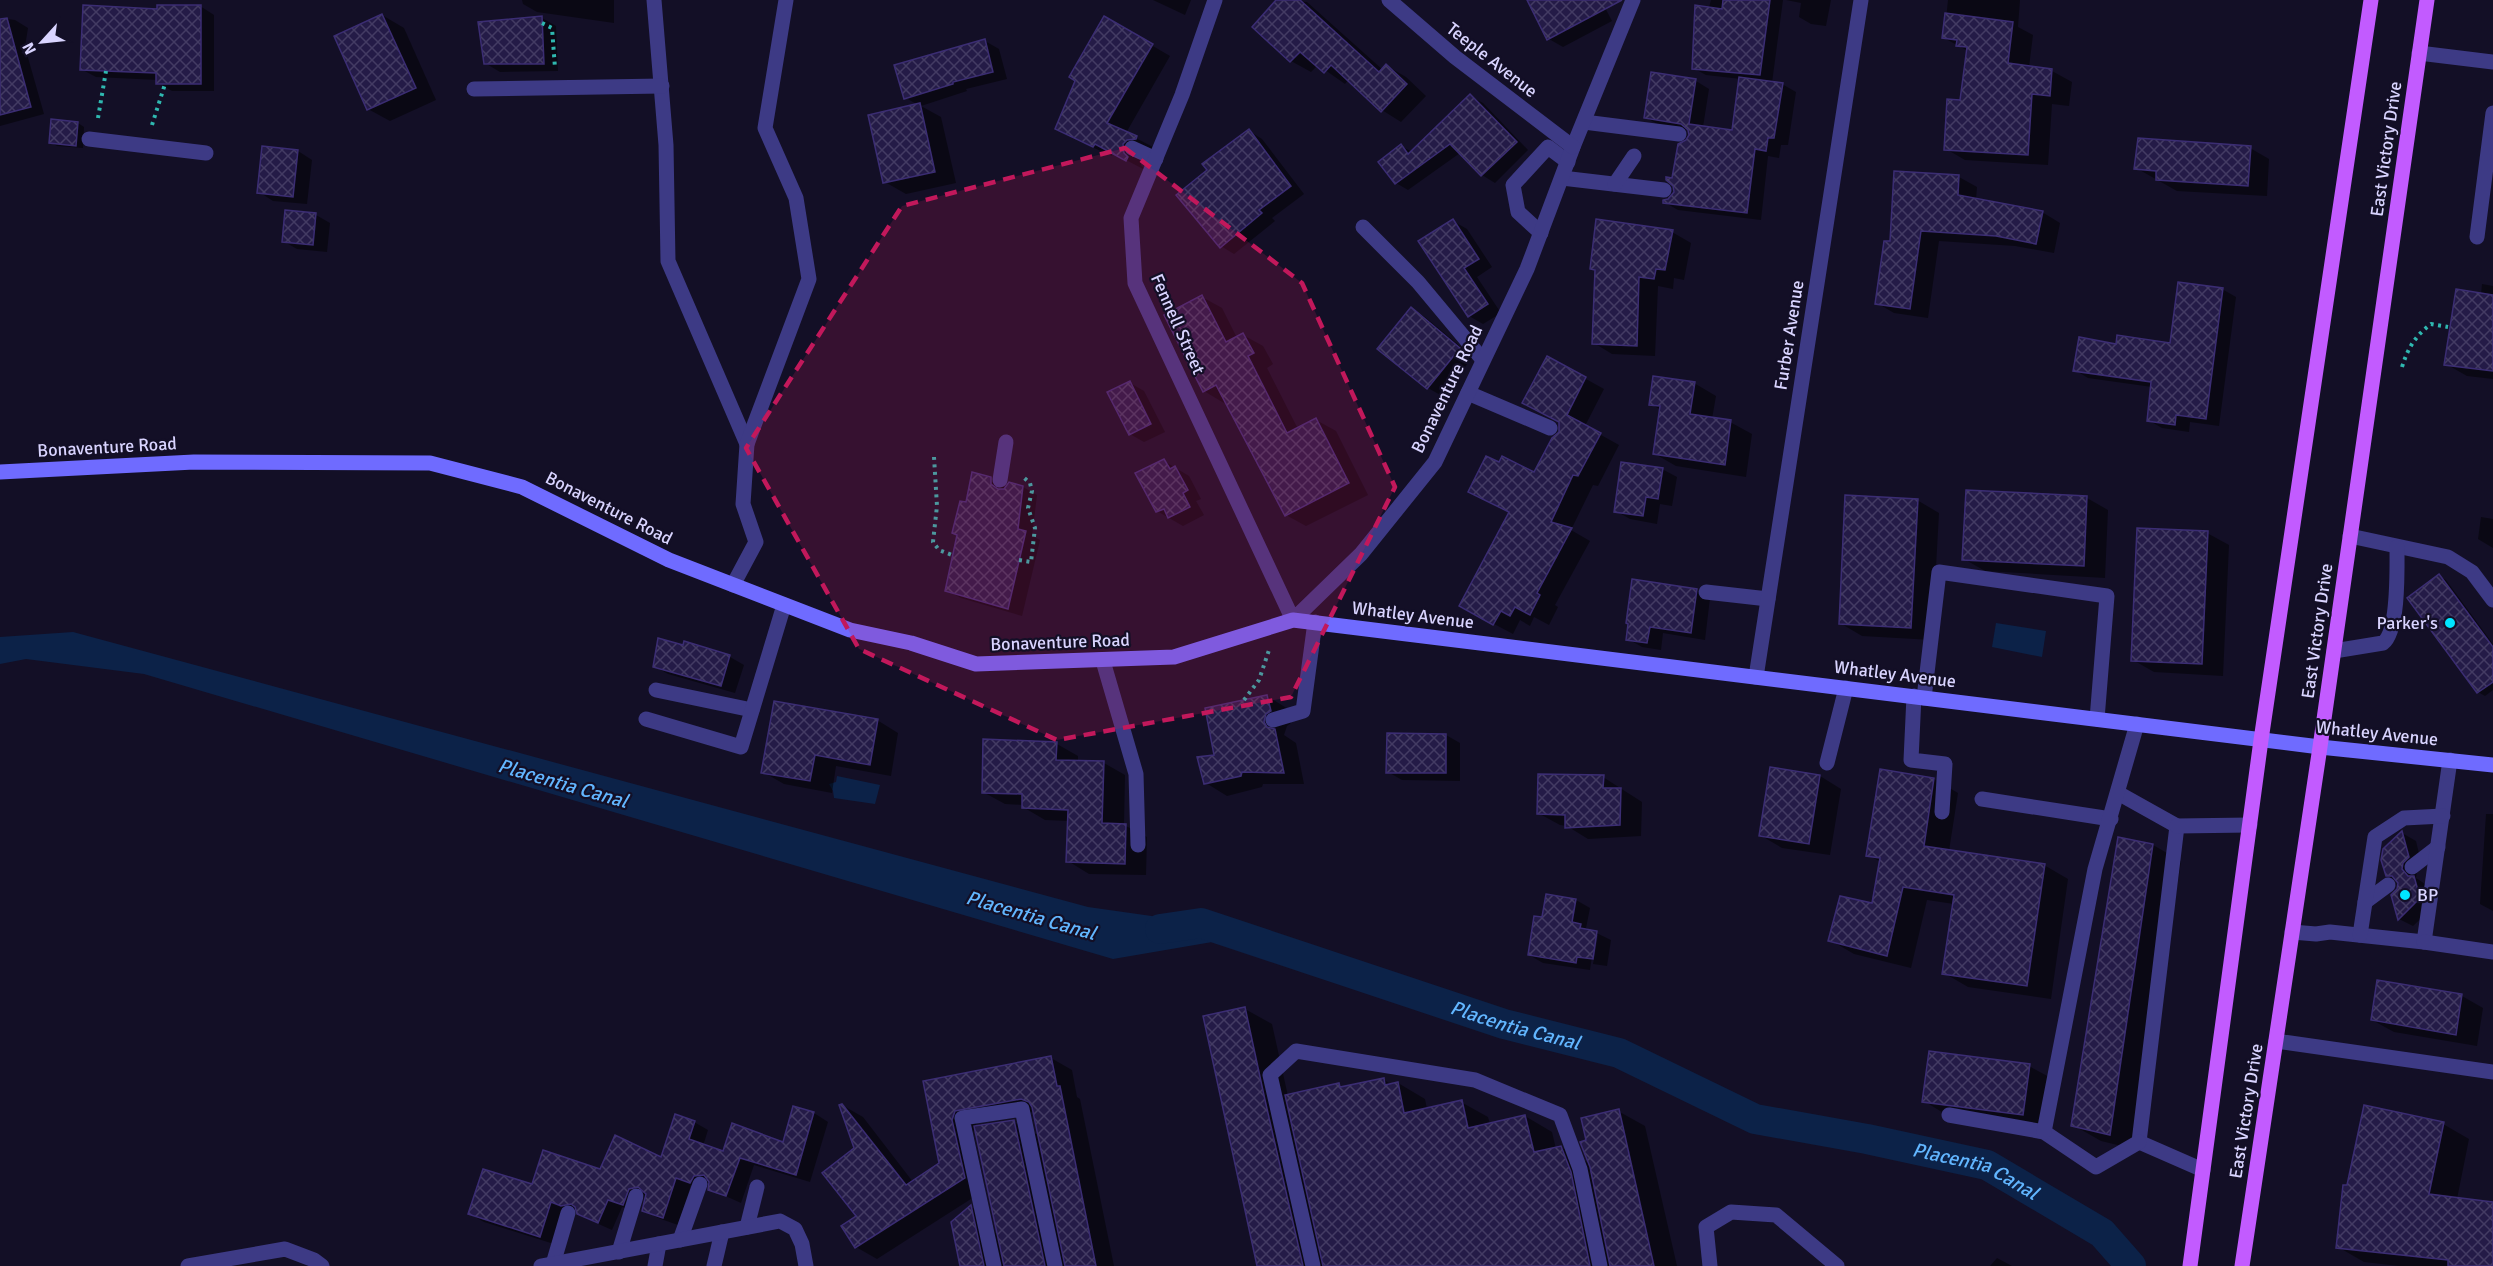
<svg xmlns="http://www.w3.org/2000/svg" width="2493" height="1266" font-family="Signika,sans-serif">
<style>
.water{fill:#0c2248}
.shadow{fill:#0007}
.lines{fill:none;stroke-linecap:round;stroke-linejoin:round}
.canal{stroke:#0c2248;stroke-width:30}
.building{fill:url(#building-cross-hatch);stroke:#3b2d73;stroke-width:1.5}
.path{stroke:#2fb8b0;stroke-width:4;stroke-dasharray:3 4.5;stroke-linecap:butt}
.lane{stroke:#3d3a85;stroke-width:15}
.street{stroke:#3d3a85;stroke-width:15}
.secondary{stroke:#6f6bff;stroke-width:15}
.primary{stroke:#c25bff;stroke-width:15}
.marked{fill:#c2185b;fill-opacity:0.2;stroke:#c2185b;stroke-width:4.5;stroke-dasharray:12 8;stroke-linejoin:round}
.poi-dot{fill:#00e5ff;stroke:#130f26;stroke-width:2}
.labels{text-anchor:middle;stroke-width:4.5;stroke-linejoin:round;paint-order:stroke}
.street-label{font-size:18px;fill:#d9d4ff;stroke:#130f26}
.poi-label{font-size:18px;fill:#d9d4ff;stroke:#130f26;text-anchor:end}
.water-label{font-size:20px;font-style:italic;fill:#62b6ff;stroke:#130f26}
</style>
<defs>
<pattern id="building-cross-hatch" width="8" height="8" patternUnits="userSpaceOnUse" patternTransform="scale(1.5)"><rect width="8" height="8" fill="#241b47"/><path d="M0 0l8 8M0 8l8-8" fill="none" stroke="#433b63"/></pattern>
</defs>
<rect width="100%" height="100%" fill="#130f26"/>
<!-- water -->
<g class="water">
<path d="M1996 623 2046 631 2042 657 1992 647Z"/>
<path d="M73 632 1088 907 1201 923 1504 1024 1218 941 1113 959 144 674 26 659 0 664V637Z"/>
<path d="M837 776 880 785 875 804 834 798 833 791 829 784 836 782Z"/>
</g>
<!-- shadow -->
<g class="shadow">
<path d="M522 0H614V23L537 12 523 4Z"/>
<path d="M1153 0H1191L1185 15Z"/>
<path d="M1278 0 1307 2 1383 70 1387 66 1406 77 1426 96 1401 122 1382 110 1349 79 1345 84 1318 65 1311 72 1291 61 1254 27Z"/>
<path d="M1529 0H1601L1612 21 1563 47 1549 39Z"/>
<path d="M1711 0H1783L1772 83 1782 84 1796 92 1788 145H1781L1779 158 1768 156 1761 220 1678 210 1664 202 1669 200 1675 192 1674 180 1690 135 1689 130 1659 125 1645 117 1652 74 1696 81 1709 89 1703 127 1733 132 1741 79 1706 75 1693 68Z"/>
<path d="M1786 0H1831L1826 26 1811 24 1799 17 1801 3Z"/>
<path d="M1948 0H2020L2018 27 2033 35 2029 67 2052 71 2072 82 2069 106 2052 104 2048 165 1965 160 1946 149 1961 102 1968 51 1944 38Z"/>
<path d="M200 6 214 15V91H172L158 83V80L96 77 81 69 158 10Z"/>
<path d="M382 15 404 28 436 100 390 121 368 109Z"/>
<path d="M0 18 15 20 28 28 25 47 44 114 0 126Z"/>
<path d="M542 18 556 26 558 71 500 72 485 63Z"/>
<path d="M1105 18 1170 56 1126 133 1155 148 1140 155 1141 165 1145 170 1113 153 1112 156 1074 139 1056 129Z"/>
<path d="M985 41 999 49 1007 79 966 89 967 91 921 106 941 117 956 183 906 194 885 182 918 105 906 98Z"/>
<path d="M1470 96 1483 103 1528 150 1495 183 1482 175 1460 153 1408 190 1396 183 1401 146 1412 152Z"/>
<path d="M78 123 84 127 83 148 57 146 50 142Z"/>
<path d="M1249 131 1262 139 1304 194 1272 218 1275 221 1234 254 1221 246 1209 170Z"/>
<path d="M263 148 298 151 312 160 307 204 273 201 259 192Z"/>
<path d="M2250 148 2269 159 2267 196 2177 191 2136 168Z"/>
<path d="M1896 173 1959 177 1977 187 1976 200 2042 212 2060 223 2054 253 2015 246 1939 241 1928 318 1894 313 1877 303 1891 243Z"/>
<path d="M316 215 330 223 327 252 297 249 283 241Z"/>
<path d="M1453 221 1467 229 1492 267 1477 277 1501 313 1483 324 1469 316Z"/>
<path d="M1672 232 1691 243 1684 280 1674 278 1673 289 1658 286 1655 356 1612 354 1594 343 1596 271 1591 268Z"/>
<path d="M2482 284 2493 286V379L2467 376 2446 364 2481 295Z"/>
<path d="M2222 289 2236 297 2219 426 2190 422 2189 432 2162 428 2148 420 2152 387 2088 378 2075 370 2117 345H2171Z"/>
<path d="M1202 297 1222 308 1237 338 1243 335 1263 346 1273 364 1267 368 1298 429 1316 420 1336 431 1368 495 1306 526 1286 515 1226 401 1224 403 1204 391Z"/>
<path d="M1411 309 1425 317 1473 357 1442 396 1428 388 1379 349Z"/>
<path d="M1548 358 1604 389 1585 426 1619 445 1598 486 1593 485 1571 530 1590 541 1555 605 1558 607 1549 625 1534 617 1530 626 1520 620 1513 634 1479 616 1510 512 1500 464 1535 474 1560 433 1561 423Z"/>
<path d="M1130 383 1144 391 1165 432 1144 442 1130 434Z"/>
<path d="M1694 383 1716 396 1712 419 1730 422 1752 434 1746 477 1676 466 1655 454 1661 410 1651 404Z"/>
<path d="M1164 461 1189 476 1201 499 1196 501 1204 515 1183 526 1157 511Z"/>
<path d="M1662 469 1677 477 1672 506 1660 504 1657 524 1630 519 1616 511Z"/>
<path d="M990 479 1004 487 1005 490 1023 487 1037 495 1032 536 1040 540 1022 616 961 598 946 590 967 504Z"/>
<path d="M2087 498 2108 510 2105 578 1985 571 1964 559Z"/>
<path d="M1917 500 1939 513 1932 640 1862 636 1840 623Z"/>
<path d="M2481 517 2493 519V548L2478 539Z"/>
<path d="M2207 533 2229 545 2223 676 2154 672 2133 660Z"/>
<path d="M2439 576 2446 580 2493 644V690L2485 696 2478 692Z"/>
<path d="M1697 590 1710 598 1705 640 1663 633 1661 650 1642 647 1628 639Z"/>
<path d="M685 643 730 657 744 665 735 693 668 674 654 666 684 647Z"/>
<path d="M1267 696 1288 709 1291 723 1287 726 1284 735 1296 743 1304 784H1263L1262 787 1227 796 1206 783 1216 756Z"/>
<path d="M877 720 898 733 891 776 836 766 832 793 784 784 763 772Z"/>
<path d="M1388 734 1446 735 1460 743V781L1402 780 1388 772Z"/>
<path d="M985 741 1057 744 1078 756V762L1104 763 1125 775 1124 825 1147 837 1146 875 1089 874 1068 861 1069 821 1045 820 1023 807V805L1005 804 983 792Z"/>
<path d="M1771 769 1820 776 1841 789 1830 855 1782 848 1760 835Z"/>
<path d="M1882 771 1934 779 1958 793 1949 851 2044 865 2068 879 2051 999 1968 987 1944 973 1954 904 1927 900 1911 968 1854 954 1830 940 1873 905 1881 862 1868 855Z"/>
<path d="M1603 777 1642 802 1641 836 1588 839 1567 826 1560 825 1538 813Z"/>
<path d="M2486 814H2493V911L2480 904Z"/>
<path d="M2402 833 2416 841 2422 866 2417 871 2416 878 2428 886 2434 906 2413 926 2399 919V883L2387 875Z"/>
<path d="M2153 845 2181 861 2138 1150 2101 1141 2073 1125Z"/>
<path d="M1576 900 1590 908 1586 928 1611 940 1607 966 1593 964 1598 935H1595L1590 970 1543 963 1529 955 1543 919Z"/>
<path d="M2462 996 2483 1008 2477 1046 2394 1032 2372 1020Z"/>
<path d="M1245 1009 1272 1024 1288 1096 1339 1085 1343 1087 1383 1079 1392 1085 1398 1083 1425 1099 1427 1109 1461 1102 1488 1117 1490 1124 1525 1116 1552 1132 1556 1149 1561 1147 1590 1164 1588 1141 1618 1111 1645 1126 1677 1266H1258Z"/>
<path d="M1051 1058 1072 1070 1077 1097 1080 1099 1114 1266H962L971 1207 991 1219 995 1233H997L1014 1122 1038 1135 1033 1112 977 1121 973 1133 985 1190 877 1259 856 1247 843 1227 858 1217 855 1148 842 1105 863 1117 913 1182 941 1164 924 1082Z"/>
<path d="M2029 1066 2051 1078 2044 1127 1945 1114 1924 1101Z"/>
<path d="M794 1108 814 1113 828 1122 810 1182 754 1165 741 1203 710 1189 711 1179 705 1190 691 1185 678 1225 658 1218 643 1210 646 1196 641 1201 637 1212 622 1207 612 1230 565 1209 554 1244 484 1222 470 1214 533 1186 662 1159 694 1122 708 1130 703 1146 724 1153 784 1144Z"/>
<path d="M2443 1124 2469 1139 2457 1199 2493 1203V1266H2399L2364 1262 2338 1247 2349 1187Z"/>
<path d="M1997 1258 2012 1266H1990Z"/>
</g>
<g class="lines">
<!-- canal -->
<path class="canal" id="s1" d="M1160 929 1201 923 1504 1024 1619 1053 1755 1119 1867 1139 1987 1165 2102 1233 2131 1266"/>
</g>
<!-- building -->
<g class="building">
<path d="M1276 0H1300L1379 72 1386 64 1407 84 1381 112 1331 65 1324 73 1300 52 1290 62 1252 27Z"/>
<path d="M1527 0H1622L1547 40Z"/>
<path d="M1723 0H1770L1760 75 1692 69 1695 5 1722 9Z"/>
<path d="M83 5 157 9V5H201V84H156V73L80 70Z"/>
<path d="M1945 13 2013 22 2008 63 2052 69 2050 96 2032 94 2028 155 1944 150 1947 99 1960 100 1967 47 1956 46 1957 40 1942 38Z"/>
<path d="M382 14 416 88 367 110 334 36Z"/>
<path d="M542 16 544 64H484L478 22Z"/>
<path d="M1104 16 1153 44 1107 123 1137 136 1136 139 1127 140 1123 144 1124 153 1128 157 1126 161 1095 144 1093 147 1055 129 1075 81 1069 77Z"/>
<path d="M7 18 31 107 0 115V19Z"/>
<path d="M985 39 993 72 953 82V84L904 99 894 65Z"/>
<path d="M1651 72 1696 79 1689 124 1732 130 1739 77 1783 83 1774 138H1768L1766 151 1755 149 1747 213 1663 203V200L1668 199 1674 192 1673 186 1666 180V177L1672 178 1678 144 1686 140 1689 135 1688 130 1681 124 1644 118Z"/>
<path d="M1470 94 1517 142 1481 176 1450 144 1395 184 1378 162 1401 144 1408 154Z"/>
<path d="M920 103 935 172 883 183 868 115Z"/>
<path d="M51 119 78 122 76 146 49 143Z"/>
<path d="M1249 129 1291 186 1259 210 1262 213 1220 248 1176 195 1207 170 1202 164Z"/>
<path d="M2138 138 2251 146 2248 186 2156 180V171L2134 169Z"/>
<path d="M262 146 298 150 293 197 257 193Z"/>
<path d="M1894 171 1959 175 1958 195 2043 211 2036 244 1996 236 1921 231 1910 309 1875 304 1884 241H1890Z"/>
<path d="M285 210 316 213 313 245 282 242Z"/>
<path d="M1453 219 1479 259 1464 268 1488 304 1468 317 1418 241Z"/>
<path d="M1596 219 1673 230 1665 270 1656 269 1654 279 1639 277 1637 346 1592 344 1595 270 1590 269Z"/>
<path d="M2178 282 2223 288 2206 419 2176 415 2175 425 2147 421 2151 382 2073 371 2079 337 2116 344 2117 335 2170 343Z"/>
<path d="M2456 289 2493 295V371L2444 365Z"/>
<path d="M1202 295 1226 342 1243 333 1254 353 1248 356 1287 433 1316 418 1349 483 1285 516 1216 385 1203 392 1164 315Z"/>
<path d="M1411 307 1460 348 1427 389 1377 349Z"/>
<path d="M1547 356 1586 377 1567 415 1601 433 1578 476 1573 475 1551 522 1572 528 1537 593 1540 595 1530 615 1515 607 1510 616 1501 611 1493 625 1459 606 1509 512 1468 492 1486 456 1499 462 1502 456 1534 472 1552 438 1559 432V422L1522 403Z"/>
<path d="M1653 376 1695 382 1690 414 1731 420 1725 465 1653 454 1660 406 1649 405Z"/>
<path d="M1130 381 1151 424 1129 435 1107 392Z"/>
<path d="M1164 459 1170 469 1175 466 1188 490 1183 493 1190 507 1168 518 1164 509 1156 512 1135 473Z"/>
<path d="M1621 462 1663 468 1658 499 1646 497 1643 516 1614 512Z"/>
<path d="M972 472 991 477V484L998 489H1004L1009 482 1023 486 1018 529 1026 531 1008 609 945 591 957 535 952 533 960 501 966 502Z"/>
<path d="M1966 490 2087 496 2084 566 1962 560Z"/>
<path d="M1845 495 1918 499 1911 628 1839 624Z"/>
<path d="M2137 528 2208 531 2202 664 2131 661Z"/>
<path d="M2439 574 2493 647V682L2477 693 2407 598Z"/>
<path d="M1632 579 1697 589 1691 633 1650 627 1647 643 1626 640 1628 624 1626 623Z"/>
<path d="M658 638 683 645 684 641 730 655 721 686 653 667Z"/>
<path d="M1267 695 1271 711 1266 714 1264 722 1267 727 1275 729 1284 773 1242 772 1241 776 1204 784 1197 757 1214 755 1205 708Z"/>
<path d="M774 701 878 719 870 765 815 755 810 781 761 773Z"/>
<path d="M1387 733 1446 734V773H1386Z"/>
<path d="M983 739 1057 742 1056 760 1104 761 1102 823 1126 824 1125 864 1066 862 1068 810 1022 808V794L982 793Z"/>
<path d="M1770 767 1820 775 1809 844 1759 836Z"/>
<path d="M1880 769 1934 778 1924 846 2045 864 2027 986 1942 974 1954 895 1903 887 1887 956 1828 941 1840 896 1872 903 1880 858 1866 856Z"/>
<path d="M1538 774 1604 775 1603 788H1621L1620 825 1565 828V815L1537 814Z"/>
<path d="M2402 831 2409 857 2403 863 2402 869 2408 876H2414L2420 898 2398 920 2391 895 2397 889 2398 883 2392 876H2386L2381 860 2383 849Z"/>
<path d="M2118 837 2153 844 2110 1135 2071 1126Z"/>
<path d="M1546 894 1576 899 1572 922 1581 924 1580 928 1597 931 1593 959 1577 957 1576 963 1528 955 1534 916 1542 917Z"/>
<path d="M2377 980 2462 994 2456 1035 2371 1020Z"/>
<path d="M1245 1007 1265 1100 1303 1266H1257L1203 1016Z"/>
<path d="M1929 1051 2030 1064 2023 1115 1922 1102Z"/>
<path d="M1051 1056 1057 1086H1060L1096 1266H1065L1032 1107 1029 1102 1021 1099 955 1111 952 1120 965 1178 855 1248 841 1226 856 1216 822 1173 854 1148 839 1105 842 1104 906 1185 939 1163 923 1081Z"/>
<path d="M1384 1078 1385 1085 1398 1082 1404 1113 1462 1100 1468 1128 1525 1115 1534 1152 1561 1146 1571 1172 1590 1266H1323L1285 1095 1339 1083 1340 1087Z"/>
<path d="M2364 1105 2444 1122 2429 1194 2493 1202V1266H2448V1260L2336 1248 2343 1185H2347Z"/>
<path d="M793 1106 814 1112 796 1175 740 1158 726 1196 708 1190 709 1182 704 1175 694 1176 690 1183 676 1178 663 1218 642 1211 646 1194 638 1187 629 1189 623 1205 608 1200 598 1223 577 1214 575 1207 571 1204 561 1206 551 1202 540 1237 468 1214 483 1169 532 1184 543 1150 600 1169 615 1135 661 1157 675 1114 695 1121 689 1139 723 1151 732 1123 783 1142Z"/>
<path d="M1619 1109 1654 1266H1610L1590 1167 1580 1142 1586 1140 1581 1118Z"/>
<path d="M1014 1120 1045 1266H1004L974 1126Z"/>
<path d="M971 1205 984 1266H960L951 1222Z"/>
</g>
<g class="lines">
<!-- path -->
<g class="path">
<path d="M542 23 552 28 555 68"/>
<path d="M98 118 106 71"/>
<path d="M152 125 165 84"/>
<path d="M2402 367C2408 348 2415 336 2431 324L2448 327"/>
<path d="M934 457 937 506 933 542 939 550 952 555"/>
<path d="M1019 560 1031 562 1035 528 1028 508 1032 491 1030 483 1022 476"/>
<path d="M1244 700 1259 680 1269 650"/>
</g>
<!-- lane -->
<g class="lane">
<path d="M654 0 666 145 668 261 747 444"/>
<path d="M2419 53 2493 62"/>
<path d="M474 89 662 86"/>
<path d="M1584 122 1679 134"/>
<path d="M89 139 206 153"/>
<path d="M1132 148 1156 159"/>
<path d="M1562 178 1664 190"/>
<path d="M1615 184 1634 156"/>
<path d="M1363 227 1418 282 1483 360"/>
<path d="M1541 233 1518 212 1513 185 1548 147 1568 162"/>
<path d="M2477 237 2493 113"/>
<path d="M1468 393 1550 428"/>
<path d="M1000 480 1006 442"/>
<path d="M2350 536 2448 557 2472 572 2493 600"/>
<path d="M733 585 756 542 743 504 747 444 809 279 796 198 765 128 786 0"/>
<path d="M1706 592 1768 599"/>
<path d="M2334 651 2383 643C2399 631 2397 567 2397 547"/>
<path d="M1103 661 1136 774 1138 845"/>
<path d="M656 690 752 710"/>
<path d="M1914 696 1911 760 1945 764 1942 812"/>
<path d="M1924 698 1939 572 2107 596 2097 719"/>
<path d="M646 719 741 747 784 605"/>
<path d="M1273 720 1303 711 1315 622"/>
<path d="M1827 763 1846 688"/>
<path d="M2118 793 2177 826 2139 1142 2203 1170"/>
<path d="M1982 799 2111 819"/>
<path d="M2177 826 2250 825"/>
<path d="M2412 867 2438 847"/>
<path d="M2365 902 2388 885"/>
<path d="M2292 932 2316 934 2330 932 2424 942 2450 760"/>
<path d="M2360 935 2375 837 2404 818 2443 816"/>
<path d="M2424 942 2493 952"/>
<path d="M2276 1041 2493 1072"/>
<path d="M1949 1115 2044 1132 2096 1167 2139 1142"/>
<path d="M2044 1132 2095 869 2137 724"/>
<path d="M747 1227 757 1187"/>
<path d="M680 1240 700 1184"/>
<path d="M619 1252 636 1196"/>
<path d="M553 1264 568 1213"/>
<path d="M655 1266 659 1244"/>
<path d="M714 1266 722 1232"/>
<path d="M994 1266 962 1118 1022 1109 1055 1266"/>
<path d="M1313 1266 1270 1075 1296 1051 1475 1080 1560 1115 1580 1169 1600 1266"/>
<path d="M1710 1266 1706 1227 1731 1212 1776 1215 1837 1266"/>
</g>
<!-- street -->
<g class="street">
<path d="M1215 0 1182 95 1131 218 1135 283 1293 620 1361 554 1435 462 1527 269 1573 147 1633 0"/>
<path d="M1389 0 1455 57 1573 147"/>
<path d="M1756 677 1861 0"/>
<path d="M188 1266 285 1249 314 1260 322 1266"/>
<path d="M541 1266 780 1221 795 1229 802 1244 806 1266"/>
</g>
<!-- secondary -->
<path class="secondary" d="M0 472 194 462 430 463 522 487 669 560 850 630 911 643 976 664 1174 657 1293 620 2320 747 2493 765"/>
<!-- primary -->
<g class="primary">
<path d="M2190 1266 2261 740 2371 0"/>
<path d="M2242 1266 2320 747 2427 0"/>
</g>
</g>
<!-- marked area -->
<path class="marked" d="M1125 148 1302 283 1395 487 1291 697 1057 740 859 649 746 448 902 206Z"/>
<!-- markers -->
<g class="poi-dot">
<circle cx="2450" cy="623" r="6"/>
<circle cx="2405" cy="895" r="6"/>
</g>
<g class="labels">
<!-- street labels -->
<g class="street-label">
<text transform="translate(1492 60) rotate(38)" y="6">Teeple Avenue</text>
<text transform="translate(2386 149) rotate(-82)" y="6">East Victory Drive</text>
<text transform="translate(1178 324) rotate(66)" y="6">Fennell Street</text>
<text transform="translate(1789 335) rotate(-81)" y="6">Furber Avenue</text>
<text transform="translate(1447 389) rotate(-64)" y="6">Bonaventure Road</text>
<text transform="translate(107 447) rotate(-3)" y="6">Bonaventure Road</text>
<text transform="translate(609 508) rotate(27)" y="6">Bonaventure Road</text>
<text transform="translate(1413 615) rotate(7)" y="6">Whatley Avenue</text>
<text transform="translate(2317 631) rotate(-82)" y="6">East Victory Drive</text>
<text transform="translate(1060 642) rotate(-2)" y="6">Bonaventure Road</text>
<text transform="translate(1895 674) rotate(7)" y="6">Whatley Avenue</text>
<text transform="translate(2377 733) rotate(6)" y="6">Whatley Avenue</text>
<text transform="translate(2246 1111) rotate(-81)" y="6">East Victory Drive</text>
</g>
<!-- poi labels -->
<g class="poi-label">
<text x="2438" y="629">Parker's</text>
<text x="2417" y="901" text-anchor="start">BP</text>
</g>
<!-- water labels -->
<g class="water-label">
<text transform="translate(563 783) rotate(16)" y="7">Placentia Canal</text>
<text transform="translate(1031 915) rotate(16)" y="7">Placentia Canal</text>
<text dy="7" stroke="none"><textPath href="#s1" startOffset="372">Placentia Canal</textPath></text>
<text dy="7" stroke="none"><textPath href="#s1" startOffset="858">Placentia Canal</textPath></text>
</g>
</g>
<!-- north arrow -->
<g transform="translate(42 42) rotate(243)" stroke="#130f26" stroke-width="4.5" paint-order="stroke">
<path d="M0-4.5L10 22L0 15L-10 22Z" fill="#d9d4ff"/>
<text y="-9" font-size="16" font-weight="bold" text-anchor="middle" fill="#d9d4ff">N</text>
</g>
</svg>
